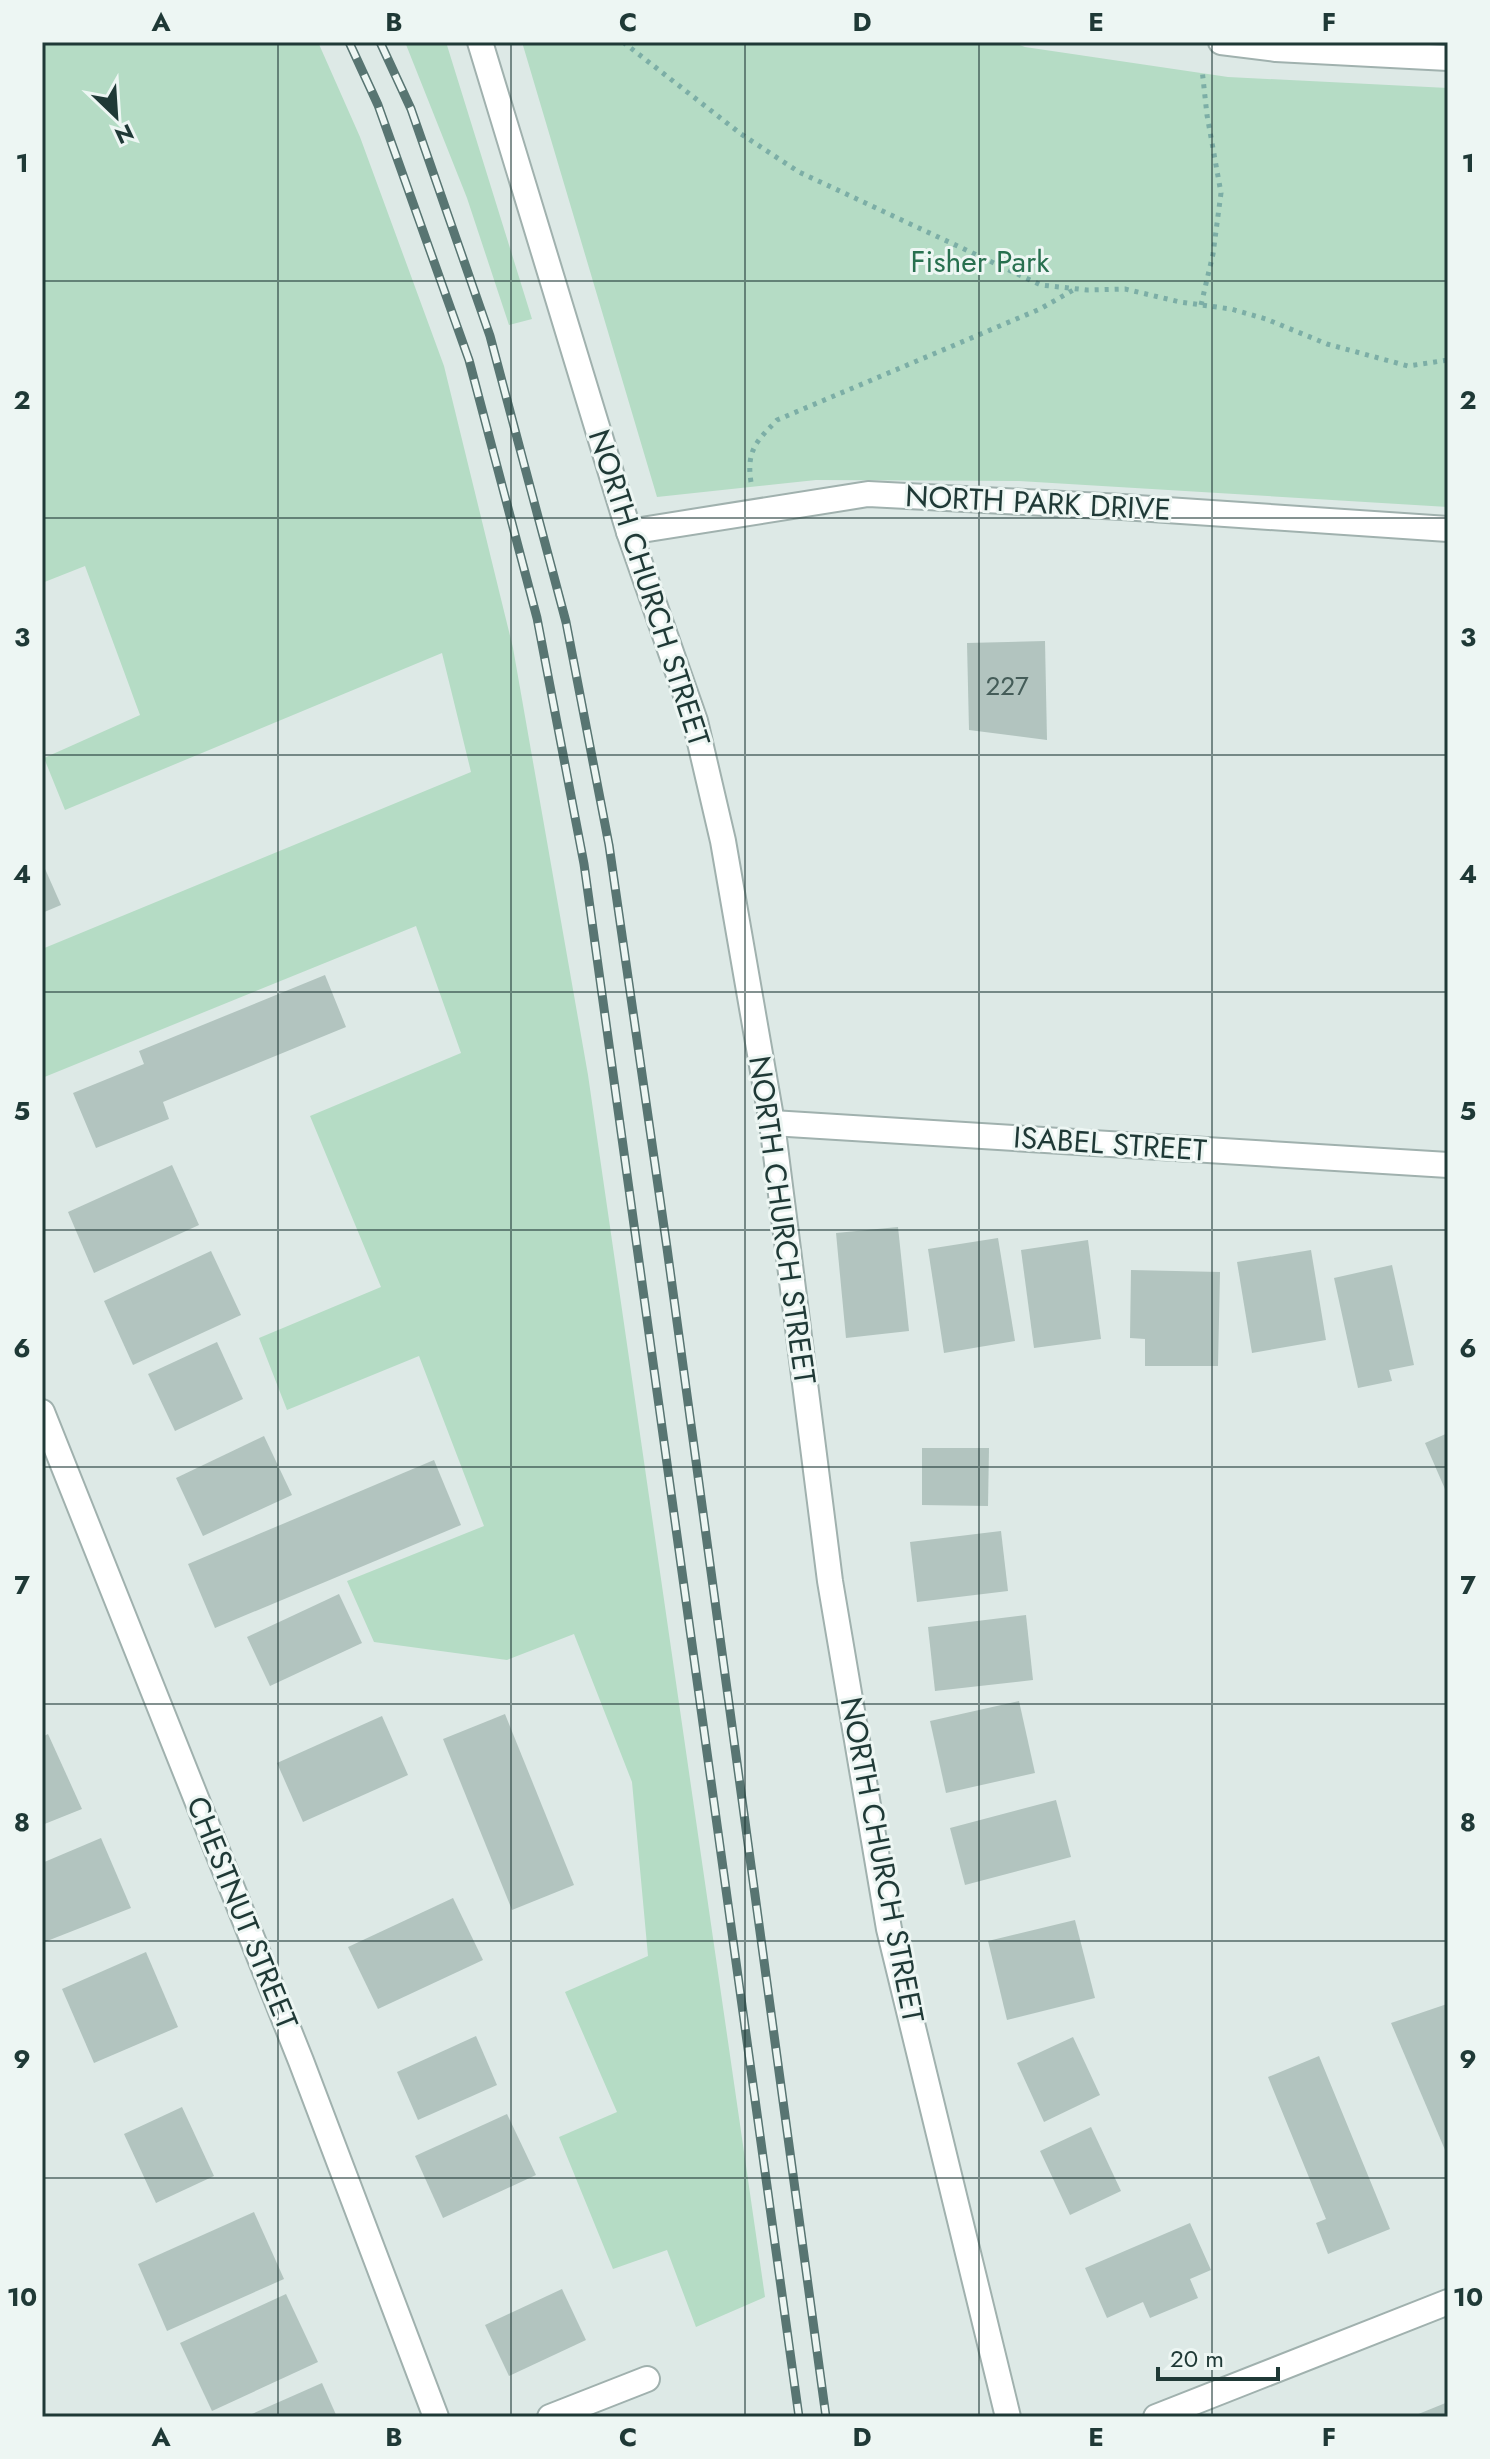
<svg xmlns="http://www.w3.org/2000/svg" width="1490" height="2459" font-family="Jost,sans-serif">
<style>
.green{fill:#b5dcc5}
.building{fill:#b2c4bf}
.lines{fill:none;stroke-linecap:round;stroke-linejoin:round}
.minor-casing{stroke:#a0b1ae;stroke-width:28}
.tertiary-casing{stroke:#a0b1ae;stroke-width:28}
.path{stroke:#7caea6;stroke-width:5;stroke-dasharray:4 6;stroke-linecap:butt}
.minor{stroke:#fff;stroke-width:24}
.tertiary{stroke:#fff;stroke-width:24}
.rail-casing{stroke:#587572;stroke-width:9}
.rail{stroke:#edf6f3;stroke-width:6;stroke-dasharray:18;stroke-linecap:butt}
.grid{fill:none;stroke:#1f3936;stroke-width:2;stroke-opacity:0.55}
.labels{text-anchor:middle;stroke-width:6;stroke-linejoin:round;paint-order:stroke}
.number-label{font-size:26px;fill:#445c58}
.park-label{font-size:30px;fill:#28704f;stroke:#edf6f3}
.street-label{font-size:30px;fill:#1f3936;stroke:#edf6f3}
.neatline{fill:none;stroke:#1f3936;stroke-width:3}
.grid-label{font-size:26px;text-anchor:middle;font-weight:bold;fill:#1f3936}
</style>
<rect width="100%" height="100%" fill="#dde9e6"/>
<!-- green -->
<g class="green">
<path d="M42 42H318L360 137 444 366 513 648 588 1075 765 2297 696 2327 667 2250 613 2269 559 2137 617 2112 565 1992 648 1956 632 1782 574 1634 507 1660 374 1642 347 1581 484 1526 419 1356 287 1410 259 1338 381 1287 310 1116 461 1053 416 926 42 1078V949L471 772 442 653 65 810 44 758 140 715 85 566 42 583Z"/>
<path d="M405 42H446L532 319 509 325 467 198Z"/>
<path d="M522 42H1011L1025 47 1228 77 1448 88V507L1019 481 816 480 657 497Z"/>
</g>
<!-- building -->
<g class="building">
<path d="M1045 641 1047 740 969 730 967 643Z"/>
<path d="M42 862 61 905 42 913Z"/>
<path d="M325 975 346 1027 163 1102 169 1119 96 1148 73 1093 144 1064 139 1051Z"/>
<path d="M172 1165 199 1225 94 1273 68 1212Z"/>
<path d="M898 1227 909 1331 846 1338 836 1233Z"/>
<path d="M998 1238 1015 1341 944 1353 928 1249Z"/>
<path d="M1088 1240 1101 1339 1034 1348 1021 1250Z"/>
<path d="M1311 1250 1326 1340 1252 1353 1237 1262Z"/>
<path d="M211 1251 241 1315 133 1365 104 1301Z"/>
<path d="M1392 1265 1414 1365 1389 1370 1392 1381 1358 1388 1334 1278Z"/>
<path d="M1131 1270 1220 1272 1218 1366H1145V1339L1130 1338Z"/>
<path d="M217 1342 243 1399 175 1431 148 1374Z"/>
<path d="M1448 1433V1496L1425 1443Z"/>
<path d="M264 1436 292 1495 203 1536 176 1478Z"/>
<path d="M922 1448H989L988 1506 922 1505Z"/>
<path d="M434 1460 461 1525 215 1628 188 1564Z"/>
<path d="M1001 1531 1008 1591 917 1602 910 1542Z"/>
<path d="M339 1594 362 1643 270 1686 247 1637Z"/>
<path d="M1026 1615 1033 1680 935 1691 928 1627Z"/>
<path d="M1019 1701 1035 1773 946 1793 930 1721Z"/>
<path d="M505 1714 574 1885 512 1910 443 1739Z"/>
<path d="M382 1716 408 1775 303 1822 277 1763Z"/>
<path d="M48 1734 82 1809 42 1825V1737Z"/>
<path d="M1056 1800 1071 1857 965 1885 950 1828Z"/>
<path d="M101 1838 131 1908 42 1943V1863Z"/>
<path d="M453 1898 483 1960 378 2009 348 1947Z"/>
<path d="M1075 1920 1095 1998 1007 2020 988 1941Z"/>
<path d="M146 1952 178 2027 94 2063 62 1989Z"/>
<path d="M1447 2004 1448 2007V2157L1391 2023Z"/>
<path d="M476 2036 497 2085 418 2120 397 2072Z"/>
<path d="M1073 2037 1100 2095 1044 2122 1017 2063Z"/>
<path d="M1319 2056 1390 2229 1328 2254 1316 2223 1326 2219 1268 2077Z"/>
<path d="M182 2107 214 2176 156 2203 124 2134Z"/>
<path d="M507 2114 536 2175 443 2218 415 2156Z"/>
<path d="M1091 2127 1121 2191 1070 2215 1040 2151Z"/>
<path d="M254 2212 284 2279 167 2331 138 2264Z"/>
<path d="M1190 2223 1211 2270 1190 2279 1198 2298 1150 2318 1143 2302 1107 2318 1085 2268Z"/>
<path d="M562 2289 586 2340 509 2376 485 2325Z"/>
<path d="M286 2294 318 2362 212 2411 180 2343Z"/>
<path d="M322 2383 337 2417H245Z"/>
<path d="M1448 2402V2417H1411Z"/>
</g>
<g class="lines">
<defs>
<g id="minor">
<path d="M1221 42 1276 49 1448 58"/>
<path d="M629 532 868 494 1122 507 1448 529"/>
<path d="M772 1123 1448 1165"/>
<path d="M42 1412 301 2061 436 2417"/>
<path d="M550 2417 647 2379"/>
<path d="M1156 2417 1448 2302"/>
</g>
<path id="tertiary" d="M480 42 629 532 695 721 723 841 772 1123 830 1581 889 1929 1008 2417"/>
</defs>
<!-- minor casing -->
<use href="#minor" class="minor-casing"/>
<!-- tertiary casing -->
<use href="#tertiary" class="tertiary-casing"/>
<!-- path -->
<g class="path">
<path d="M623 42 741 134 799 172 1041 285 1087 290 1125 289 1180 302 1231 309 1266 319 1327 344 1408 366 1448 360"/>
<path d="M1201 305 1213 254 1221 193 1207 115 1202 69"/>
<path d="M751 482C746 450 757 441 777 420L1040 309 1075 289"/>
</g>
<!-- minor -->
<use href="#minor" class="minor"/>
<!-- tertiary -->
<use href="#tertiary" class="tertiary"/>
<defs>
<g id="rail">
<path d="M349 42 378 105 469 360 537 618 584 864 799 2417"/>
<path d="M380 42 411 109 490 336 566 622 609 845 667 1248 826 2417"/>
</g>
</defs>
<!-- rail casing -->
<use href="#rail" class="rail-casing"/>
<!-- rail -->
<use href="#rail" class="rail"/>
</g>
<!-- grid -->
<path class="grid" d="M278 42V2417M511 42V2417M745 42V2417M979 42V2417M1212 42V2417M42 281H1448M42 518H1448M42 755H1448M42 992H1448M42 1230H1448M42 1467H1448M42 1704H1448M42 1941H1448M42 2178H1448"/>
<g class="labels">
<!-- number labels -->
<g class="number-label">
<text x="1007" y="695">227</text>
</g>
<!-- park labels -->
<g class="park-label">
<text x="980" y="272">Fisher Park</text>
</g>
<!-- street labels -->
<g class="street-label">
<text transform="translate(1038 503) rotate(3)" y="10">NORTH PARK DRIVE</text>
<text transform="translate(649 588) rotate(72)" y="10">NORTH CHURCH STREET</text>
<text transform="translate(1110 1144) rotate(4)" y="10">ISABEL STREET</text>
<text transform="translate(782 1220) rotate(82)" y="10">NORTH CHURCH STREET</text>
<text transform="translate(882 1860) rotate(79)" y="10">NORTH CHURCH STREET</text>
<text transform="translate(242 1913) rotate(68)" y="10">CHESTNUT STREET</text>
</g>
</g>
<!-- border -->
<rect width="1490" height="2459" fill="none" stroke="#edf6f3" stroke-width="88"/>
<!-- north arrow -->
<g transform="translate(116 116) rotate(155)" stroke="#edf6f3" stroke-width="6" paint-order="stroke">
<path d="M0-6L14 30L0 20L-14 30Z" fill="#1f3936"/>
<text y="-12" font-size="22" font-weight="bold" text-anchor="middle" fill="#1f3936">N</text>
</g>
<!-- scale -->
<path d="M1158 2367v12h120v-12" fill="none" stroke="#1f3936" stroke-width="4"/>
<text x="1170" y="2367" font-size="24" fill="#1f3936" stroke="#edf6f3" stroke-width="6" paint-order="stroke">20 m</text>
<rect x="44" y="44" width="1402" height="2371" class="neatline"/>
<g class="grid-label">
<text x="161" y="31">A</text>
<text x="394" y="31">B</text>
<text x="628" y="31">C</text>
<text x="862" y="31">D</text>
<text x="1096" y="31">E</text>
<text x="1329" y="31">F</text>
<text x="22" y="172">1</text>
<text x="1468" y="172">1</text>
<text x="22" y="409">2</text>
<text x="1468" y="409">2</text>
<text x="22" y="646">3</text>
<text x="1468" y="646">3</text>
<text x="22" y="883">4</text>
<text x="1468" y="883">4</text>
<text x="22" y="1120">5</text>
<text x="1468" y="1120">5</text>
<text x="22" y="1357">6</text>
<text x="1468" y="1357">6</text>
<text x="22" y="1594">7</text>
<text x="1468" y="1594">7</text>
<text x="22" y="1831">8</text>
<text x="1468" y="1831">8</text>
<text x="22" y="2068">9</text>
<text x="1468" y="2068">9</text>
<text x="22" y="2306">10</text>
<text x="1468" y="2306">10</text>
<text x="161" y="2446">A</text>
<text x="394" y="2446">B</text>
<text x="628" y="2446">C</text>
<text x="862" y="2446">D</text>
<text x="1096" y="2446">E</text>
<text x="1329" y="2446">F</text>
</g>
</svg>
